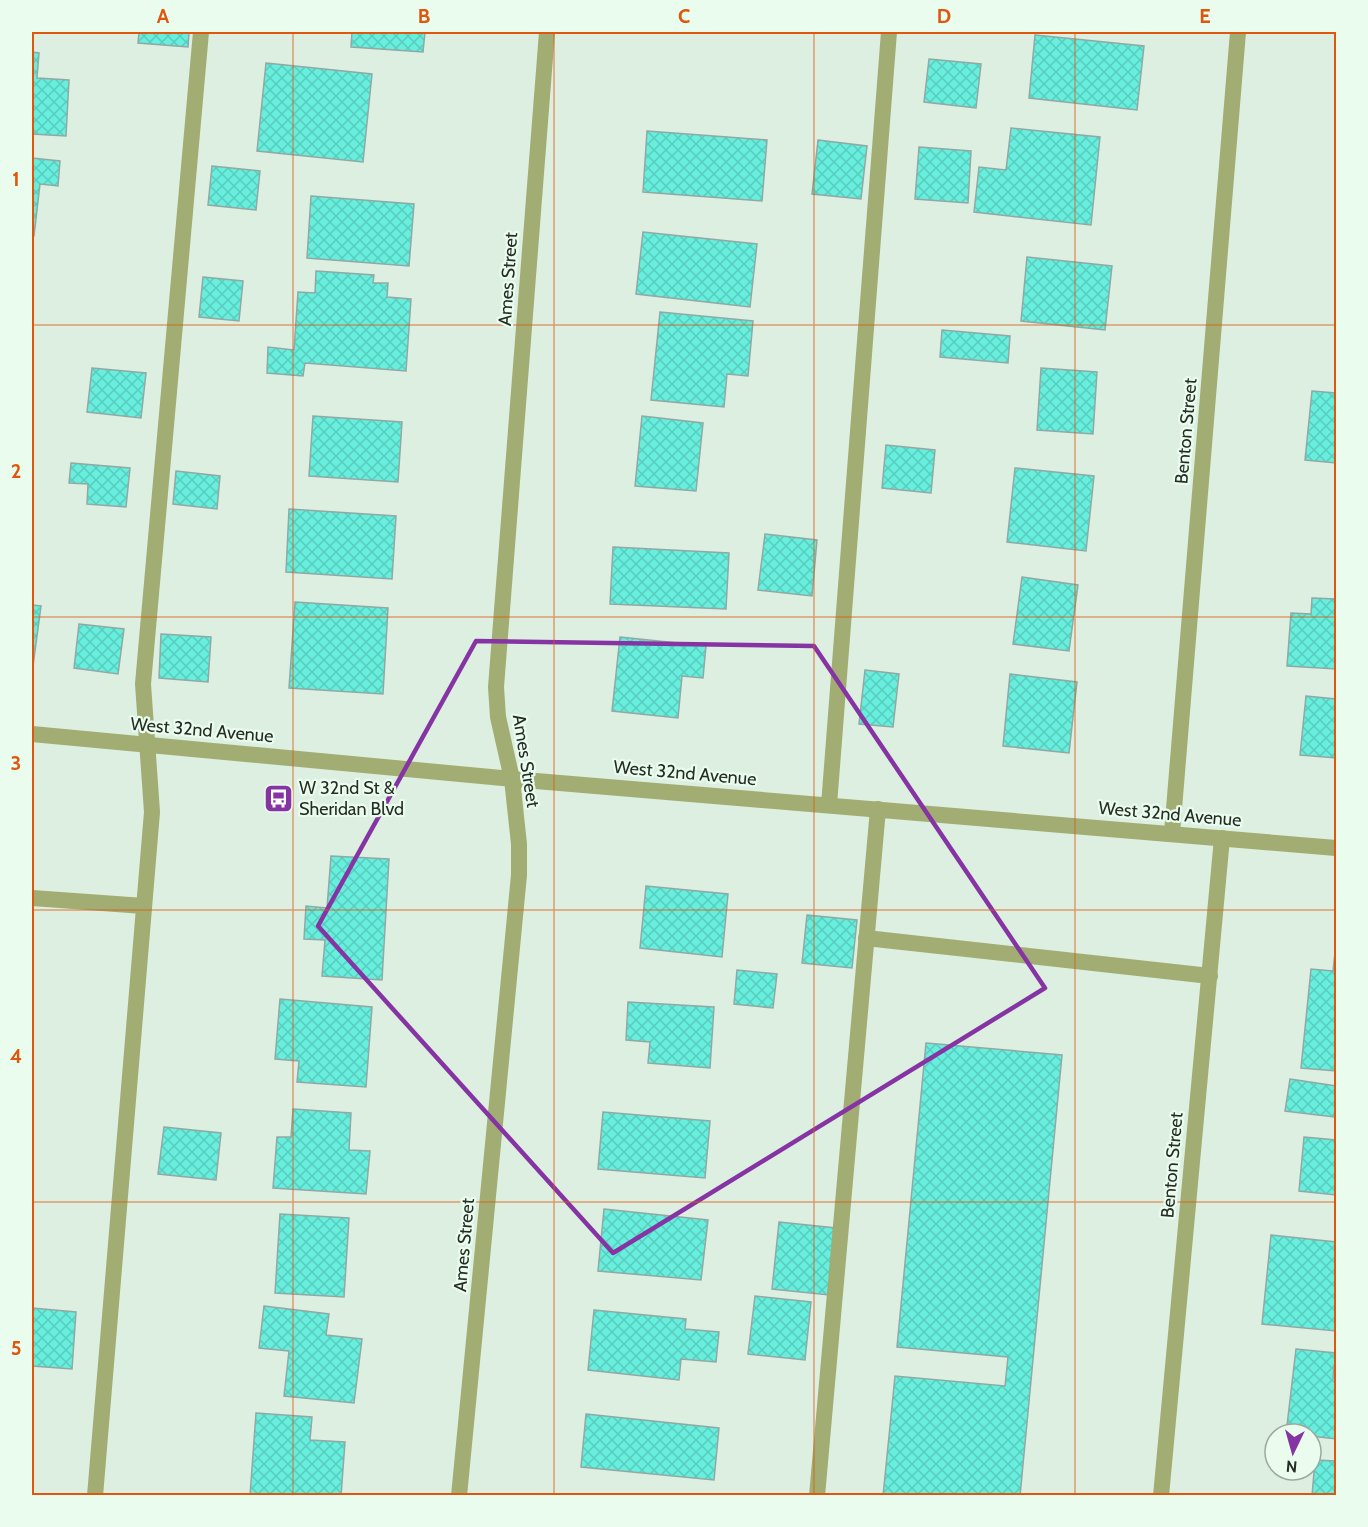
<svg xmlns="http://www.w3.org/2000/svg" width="1368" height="1527" font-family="Cabin,sans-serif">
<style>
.building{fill:url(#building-cross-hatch);stroke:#91a9a5;stroke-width:1.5}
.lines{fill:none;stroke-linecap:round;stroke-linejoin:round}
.service{stroke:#a1ad72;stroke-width:16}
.minor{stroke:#a1ad72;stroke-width:16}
.tertiary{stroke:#a1ad72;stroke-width:16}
.marked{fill:none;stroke:#8634a3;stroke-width:4.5;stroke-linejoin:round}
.grid{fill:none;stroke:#de570d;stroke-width:1.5;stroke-opacity:0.55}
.labels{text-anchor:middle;stroke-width:4.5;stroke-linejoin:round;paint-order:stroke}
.street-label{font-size:18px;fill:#252c26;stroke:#eafced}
.poi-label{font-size:18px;fill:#252c26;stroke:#eafced;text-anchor:start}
.neatline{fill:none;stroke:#de570d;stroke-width:2}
.grid-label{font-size:20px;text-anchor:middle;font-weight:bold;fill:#de570d}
</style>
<defs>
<pattern id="building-cross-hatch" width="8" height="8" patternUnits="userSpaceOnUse" patternTransform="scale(1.5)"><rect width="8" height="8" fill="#67eedd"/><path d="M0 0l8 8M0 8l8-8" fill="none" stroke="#59ccbe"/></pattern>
</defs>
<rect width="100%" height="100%" fill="#ddefe0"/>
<!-- building -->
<g class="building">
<path d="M139 32H189L188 47 138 43Z"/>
<path d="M352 32H425L423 52 351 47Z"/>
<path d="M1035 35 1144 46 1137 110 1029 98Z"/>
<path d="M32 52 39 53 37 78 69 80 66 136 32 134Z"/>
<path d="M929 59 981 64 976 108 924 102Z"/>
<path d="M266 63 372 74 363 162 257 151Z"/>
<path d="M1011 128 1100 137 1091 225 974 212 979 167 1006 170Z"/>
<path d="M647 131 767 140 762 201 643 192Z"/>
<path d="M818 140 867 146 861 199 812 194Z"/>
<path d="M919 147 971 151 968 203 915 199Z"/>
<path d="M32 158 60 161 58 186 40 184 34 236H32Z"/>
<path d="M212 166 260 171 256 210 208 205Z"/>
<path d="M311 196 414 204 409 266 307 258Z"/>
<path d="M643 232 757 244 750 307 636 294Z"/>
<path d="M1027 257 1112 266 1105 330 1021 321Z"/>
<path d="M316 271 374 275 373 283H388L387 297 411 299 406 371 305 363 303 376 267 373 268 347 294 350 298 292 315 293Z"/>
<path d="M203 277 243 281 239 321 199 317Z"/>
<path d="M660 312 753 321 748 376 727 374 724 407 651 400Z"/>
<path d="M942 330 1010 336 1008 363 940 357Z"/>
<path d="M92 368 146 373 141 418 87 412Z"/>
<path d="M1041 368 1097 372 1093 434 1037 430Z"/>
<path d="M1312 391 1336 393V463L1305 460Z"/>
<path d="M313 416 402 422 398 482 309 476Z"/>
<path d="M642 416 703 423 696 491 635 486Z"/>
<path d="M886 445 935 450 931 493 882 488Z"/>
<path d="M71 463 130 468 126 507 87 504 88 484 69 483Z"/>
<path d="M1015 468 1094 476 1086 551 1007 542Z"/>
<path d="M176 471 220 476 217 509 173 504Z"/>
<path d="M289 509 396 516 392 579 286 572Z"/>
<path d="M765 534 817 540 812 596 758 590Z"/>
<path d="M613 547 729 553 726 609 610 604Z"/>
<path d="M1022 577 1078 585 1069 651 1013 644Z"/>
<path d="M1312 598 1336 599V669L1287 666 1291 613 1311 614Z"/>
<path d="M295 602 388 608 383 694 289 688Z"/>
<path d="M32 605 41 606 33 666H32Z"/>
<path d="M79 624 124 629 118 674 74 668Z"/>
<path d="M161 634 211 637 208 682 159 678Z"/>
<path d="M620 637 706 646 703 678 682 676 678 718 612 711Z"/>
<path d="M865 670 899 674 893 727 859 724Z"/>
<path d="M1010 674 1077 682 1069 753 1003 746Z"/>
<path d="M1306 696 1336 699V758L1300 755Z"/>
<path d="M331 856 389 859 382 980 322 976 325 940 304 939 306 906 327 908Z"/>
<path d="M646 886 728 894 722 957 640 948Z"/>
<path d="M807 915 857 920 852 968 802 963Z"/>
<path d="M1336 943V1071L1301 1068 1311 969 1333 971Z"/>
<path d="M737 970 777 974 773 1008 734 1004Z"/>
<path d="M280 999 372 1007 366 1087 297 1082 299 1061 275 1059Z"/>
<path d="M628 1002 714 1007 710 1068 648 1063 650 1042 626 1040Z"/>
<path d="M926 1043 1062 1055 1020 1496H883L895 1376 1005 1386 1008 1357 897 1347Z"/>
<path d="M1290 1079 1336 1086V1102L1334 1117 1285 1111Z"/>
<path d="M293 1109 351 1113 349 1150 370 1151 366 1194 273 1188 277 1137H291Z"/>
<path d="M603 1112 710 1121 705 1178 598 1169Z"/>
<path d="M164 1127 221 1133 216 1180 158 1174Z"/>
<path d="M1304 1137 1336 1140V1195L1299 1191Z"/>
<path d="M604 1209 708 1220 701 1280 598 1271Z"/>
<path d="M280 1214 349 1218 344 1297 275 1293Z"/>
<path d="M779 1222 836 1228 829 1295 772 1289Z"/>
<path d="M1271 1235 1336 1242V1331L1262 1324Z"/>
<path d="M755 1296 811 1302 805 1360 748 1354Z"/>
<path d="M264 1306 329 1314 326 1335 362 1339 354 1403 284 1396 289 1351 259 1348Z"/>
<path d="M32 1308 76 1312 72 1369 32 1366Z"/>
<path d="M594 1310 686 1319 685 1329 719 1332 716 1362 681 1359 679 1380 588 1370Z"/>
<path d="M1296 1349 1336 1353 1333 1377 1336 1378V1439L1311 1436V1434H1286Z"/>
<path d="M256 1413 312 1417 310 1440 345 1442 341 1496H250Z"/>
<path d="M586 1414 719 1428 714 1480 581 1467Z"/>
<path d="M1315 1460 1336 1461V1496H1312Z"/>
</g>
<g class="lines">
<!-- service -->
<g class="service">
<path d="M829 805 889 32"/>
<path d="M32 898 144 906"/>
<path d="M866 938 1210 976"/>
<path d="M95 1496 152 812 143 684 201 32"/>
<path d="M817 1496 878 809"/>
</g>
<!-- minor -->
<g class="minor">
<path d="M1172 833 1238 32"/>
<path d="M459 1496 519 875V844L512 779 498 717 496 687 547 32"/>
<path d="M1161 1496 1222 838"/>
</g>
<!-- tertiary -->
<path class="tertiary" d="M32 734 512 779 1336 848"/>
</g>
<!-- marked area -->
<path class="marked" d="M476 641 814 646 1045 988 613 1253 318 926Z"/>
<!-- grid -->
<path class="grid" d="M293 32V1496M554 32V1496M814 32V1496M1075 32V1496M32 325H1336M32 617H1336M32 910H1336M32 1202H1336"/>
<!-- icons -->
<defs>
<symbol id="bus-square" viewBox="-11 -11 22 22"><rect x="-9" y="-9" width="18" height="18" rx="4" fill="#8634a3" stroke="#eafced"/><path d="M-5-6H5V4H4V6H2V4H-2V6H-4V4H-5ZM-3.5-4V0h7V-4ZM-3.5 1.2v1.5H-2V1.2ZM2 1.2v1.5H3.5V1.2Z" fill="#fff"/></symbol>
</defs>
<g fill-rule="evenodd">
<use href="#bus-square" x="262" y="782" width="33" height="33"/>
</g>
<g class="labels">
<!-- street labels -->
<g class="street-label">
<text transform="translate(508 279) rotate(-86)" y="6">Ames Street</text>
<text transform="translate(1186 431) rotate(-85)" y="6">Benton Street</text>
<text transform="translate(202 730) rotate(5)" y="6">West 32nd Avenue</text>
<text transform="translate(526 761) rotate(81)" y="6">Ames Street</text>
<text transform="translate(685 773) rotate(5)" y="6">West 32nd Avenue</text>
<text transform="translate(1170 814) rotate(5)" y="6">West 32nd Avenue</text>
<text transform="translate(1172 1165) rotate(-85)" y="6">Benton Street</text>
<text transform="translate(464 1245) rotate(-85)" y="6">Ames Street</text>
</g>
<!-- poi labels -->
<g class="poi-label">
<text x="299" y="794">W 32nd St &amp;<tspan x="299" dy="21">Sheridan Blvd</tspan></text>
</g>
</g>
<!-- border -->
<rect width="1368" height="1527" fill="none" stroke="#eafced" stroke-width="66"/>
<!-- north arrow -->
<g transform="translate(1293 1452) rotate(185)"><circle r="28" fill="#eafced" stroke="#9ba99d" stroke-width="1.5"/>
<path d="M0-4.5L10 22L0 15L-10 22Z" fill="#8634a3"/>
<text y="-9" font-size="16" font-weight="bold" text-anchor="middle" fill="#252c26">N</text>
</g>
<rect x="33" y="33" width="1302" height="1461" class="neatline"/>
<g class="grid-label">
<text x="163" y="23">A</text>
<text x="424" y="23">B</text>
<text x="684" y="23">C</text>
<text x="944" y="23">D</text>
<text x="1205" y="23">E</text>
<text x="16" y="186">1</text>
<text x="16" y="478">2</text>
<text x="16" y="770">3</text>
<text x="16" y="1063">4</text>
<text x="16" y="1355">5</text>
</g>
</svg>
